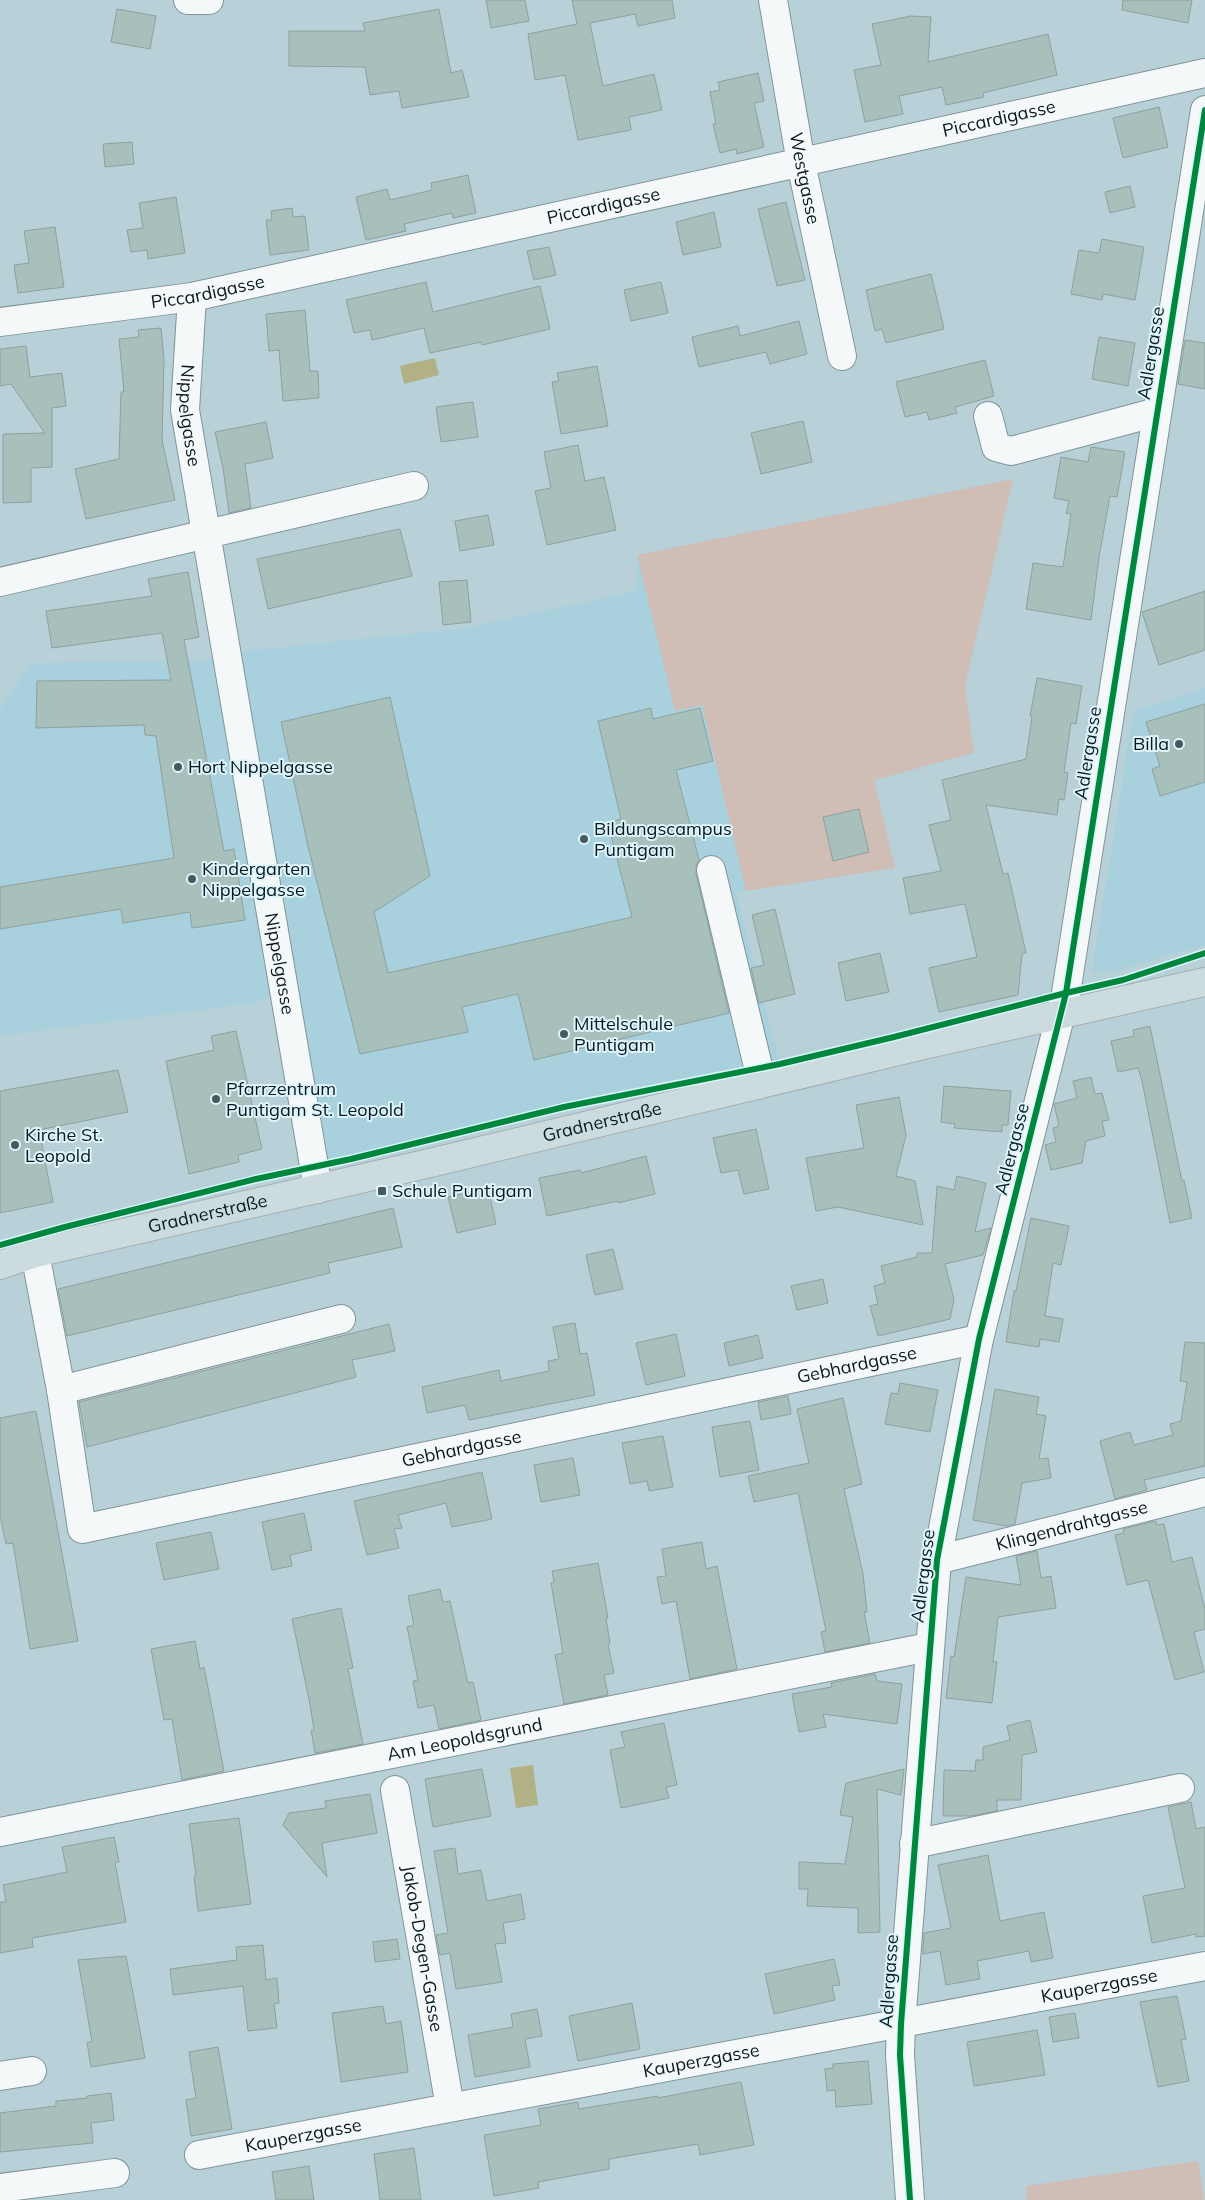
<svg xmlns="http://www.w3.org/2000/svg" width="1205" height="2200" font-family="Mulish,sans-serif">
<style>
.built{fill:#a8d1dd}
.green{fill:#d0bdb6}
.water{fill:#b2b186}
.building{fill:#a8c0bc;stroke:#8ea09f}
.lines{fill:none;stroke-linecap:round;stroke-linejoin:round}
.minor-casing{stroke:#819499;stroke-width:30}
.major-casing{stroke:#a3afb3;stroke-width:30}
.minor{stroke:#f4f8f9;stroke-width:28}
.major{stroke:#ccdbde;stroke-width:28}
.cycleway-casing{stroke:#def4fb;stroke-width:9}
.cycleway{stroke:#00873e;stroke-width:6}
.poi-dot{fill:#45595f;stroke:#def4fb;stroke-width:2}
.labels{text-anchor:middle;stroke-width:4;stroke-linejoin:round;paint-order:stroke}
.street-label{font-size:18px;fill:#07191e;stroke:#def4fb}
.poi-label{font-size:18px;fill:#07191e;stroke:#def4fb;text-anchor:start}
</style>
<rect width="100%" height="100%" fill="#b8d1d8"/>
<!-- built -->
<g class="built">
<path d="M1013 479 965 686 974 753 874 780 895 868 736 893 780 1064 564 1107 314 1166 284 989 255 1003 0 1036V710L31 663 202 661 245 651 459 629 637 591V555Z"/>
<path d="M1205 688V945L1111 972H1092L1132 720 1138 710Z"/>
</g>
<!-- green -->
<g class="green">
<path d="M1013 479 965 686 974 753 874 780 895 868 746 891 702 705 675 711 637 555Z"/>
<path d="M1198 2161 1204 2200H1027L1026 2186Z"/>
</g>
<!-- water -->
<g class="water">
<path d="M435 358 439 375 404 384 400 366Z"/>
<path d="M533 1765 538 1805 516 1808 510 1768Z"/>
</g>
<!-- building -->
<g class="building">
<path d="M486 0H525L529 21 491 28Z"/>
<path d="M572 0H672L675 18 638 26 635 14 590 23 603 86 654 74 662 110 629 117 631 130 578 140 565 75 535 80 528 34 577 24Z"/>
<path d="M1123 0H1192L1188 23 1122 10Z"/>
<path d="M117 9 156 16 150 49 111 42Z"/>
<path d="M439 9 451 73 462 70 469 97 402 108 399 91 370 95 365 67 289 66V31H365L363 23Z"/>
<path d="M911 16 931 17 928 62 1048 34 1057 75 983 93 984 97 946 105 942 87 899 96 903 114 865 122 854 70 881 65 872 24Z"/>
<path d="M758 73 764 101 754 103 764 147 737 154 736 149 720 153 713 124H716L710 92 720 90 718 82Z"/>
<path d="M1159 107 1168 147 1123 158 1113 118Z"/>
<path d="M132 142 134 164 105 167 103 144Z"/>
<path d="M468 175 476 213 453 218 452 213 404 224 406 231 366 240 356 197 387 189 390 200 432 190 431 183Z"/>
<path d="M1130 186 1135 207 1110 213 1105 192Z"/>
<path d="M176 197 185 253 148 259 147 250 131 252 127 230 143 228 139 203Z"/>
<path d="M786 202 805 280 777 286 758 209Z"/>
<path d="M292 208 293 217 305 216 309 250 270 255 266 220H272L271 211Z"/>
<path d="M714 212 721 247 683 255 676 222Z"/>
<path d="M55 227 64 287 18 293 14 265 29 263 24 231Z"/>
<path d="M1102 239 1144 247 1135 300 1103 294 1102 300 1071 294 1079 250 1099 253Z"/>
<path d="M549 247 556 275 534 280 527 251Z"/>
<path d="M931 274 944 329 886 343 882 329 875 331 866 290Z"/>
<path d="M426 282 433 312 540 286 550 329 482 345 481 342 430 353 424 328 372 340 370 330 354 333 346 300Z"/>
<path d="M661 282 668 313 631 321 624 290Z"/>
<path d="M305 310 310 371H318L319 398 283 401 279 350 269 351 266 314Z"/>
<path d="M799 321 807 354 770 364 766 352 699 367 692 337 738 326 740 336Z"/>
<path d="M161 328 164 359 162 440 175 500 86 519 75 469 119 459 121 392H124L119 339 139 337 138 330Z"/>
<path d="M1099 337 1135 343 1128 386 1092 379Z"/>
<path d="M1185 340 1205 343V389L1178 384Z"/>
<path d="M26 346 30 377 62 373 66 406 52 408V467L31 468V502L3 503V434L45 433 11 384 0 386V349Z"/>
<path d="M985 360 994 396 955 407 957 413 929 420 927 412 905 417 896 382Z"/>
<path d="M597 366 608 426 561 434 552 382 559 381 557 373Z"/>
<path d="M473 402 478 437 441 442 436 407Z"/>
<path d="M803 421 812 462 761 474 751 433Z"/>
<path d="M266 422 273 458 245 464 251 508 229 513 223 468 215 432Z"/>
<path d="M578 445 585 481 604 477 616 530 547 545 535 491 551 488 544 452Z"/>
<path d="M1091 447 1125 452 1117 497 1110 496 1099 557 1091 620 1026 609 1033 563 1063 567 1071 514 1066 513 1069 501 1054 498 1061 457 1088 462Z"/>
<path d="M488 515 494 545 460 551 455 521Z"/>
<path d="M400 529 412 576 268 609 257 559Z"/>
<path d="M188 572 199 637 184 640 224 851 234 849 245 920 192 928 190 912 123 923 121 909 0 929V887L174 858 156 736 145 735 144 725 36 728 37 681 171 680 162 633 52 648 46 611 152 596 148 579Z"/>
<path d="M467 580 471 622 443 625 439 582Z"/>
<path d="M1205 591V650L1159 665 1142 612Z"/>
<path d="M1037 678 1082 686 1076 724 1071 723 1064 772 1068 773 1064 800 1059 799 1057 815 986 805 1003 874 1008 873 1026 953 1022 954 1018 995 939 1012 929 968 977 957 965 904 910 914 903 878 941 871 929 825 951 820 942 780 1026 759 1032 716H1030Z"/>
<path d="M390 697 430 876 374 912 388 973 632 917 608 823 621 819 598 721 651 708 653 719 700 708 713 761 676 770 699 860 696 866V874L729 1013 534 1060 518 994 462 1007 468 1032 360 1054 308 846 281 722Z"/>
<path d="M1205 704V782L1160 796 1152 769 1160 766 1146 722Z"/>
<path d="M859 809 869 852 833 861 823 817Z"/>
<path d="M775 909 795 994 759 1003 751 968 764 965 752 915Z"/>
<path d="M880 953 889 992 846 1001 838 963Z"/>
<path d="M1150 1026 1182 1181 1184 1180 1192 1218 1170 1223 1142 1081 1138 1068 1118 1072 1111 1041 1134 1036 1133 1030Z"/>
<path d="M236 1031 262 1149 238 1155 239 1162 189 1174 166 1061 214 1050 211 1036Z"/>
<path d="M118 1070 128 1112 39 1130 53 1202 0 1213V1091Z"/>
<path d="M1091 1077 1095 1094 1102 1093 1109 1120 1102 1121 1105 1136 1086 1141 1082 1163 1051 1170 1045 1145 1056 1142 1053 1128 1059 1126 1054 1104 1077 1098 1073 1081Z"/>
<path d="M944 1086 1011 1091 1008 1125H1002V1132L954 1128 955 1124 941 1122Z"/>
<path d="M899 1097 906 1135 896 1176 915 1181 923 1225 838 1207 816 1211 806 1158 864 1148 856 1105Z"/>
<path d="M756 1129 769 1189 744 1194 738 1170 721 1173 713 1138Z"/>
<path d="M646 1156 655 1194 618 1203V1201L547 1216 539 1178 580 1170 581 1173Z"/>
<path d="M957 1176 986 1183 975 1232 991 1228 983 1255 945 1264 954 1299 950 1319 878 1336 870 1306 878 1304 874 1286 885 1283 881 1266 917 1257V1253H932L937 1186 954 1190Z"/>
<path d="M488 1188 496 1224 457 1233 448 1197Z"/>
<path d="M393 1208 402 1247 328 1263 330 1273 67 1336 58 1289Z"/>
<path d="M1031 1218 1069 1226 1061 1265 1053 1263 1045 1316 1063 1319 1059 1342 1040 1339 1039 1347 1006 1342 1014 1291H1016Z"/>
<path d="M613 1249 623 1289 595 1295 586 1255Z"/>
<path d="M823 1279 828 1303 797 1310 791 1286Z"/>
<path d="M575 1323 580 1354 587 1353 595 1395 469 1420 465 1405 427 1413 422 1387 499 1370 501 1381 549 1371 548 1361 559 1359 553 1327Z"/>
<path d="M389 1324 395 1351 352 1360 356 1377 87 1447 79 1402Z"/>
<path d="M676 1334 685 1376 646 1385 636 1343Z"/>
<path d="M758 1335 763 1358 729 1366 724 1343Z"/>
<path d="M1185 1342 1205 1343V1466L1144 1480 1147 1490 1115 1499 1100 1441 1130 1432 1134 1445 1173 1435 1170 1424 1181 1421 1187 1382 1180 1381Z"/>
<path d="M900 1383 938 1390 930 1432 885 1424 891 1393 898 1394Z"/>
<path d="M995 1389 1039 1397 1036 1414 1046 1416 1039 1459 1048 1458 1051 1478 1022 1483 1015 1524 1006 1526 973 1520Z"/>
<path d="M788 1396 791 1414 761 1420 758 1402Z"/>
<path d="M843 1398 862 1484 844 1489 863 1574 867 1612H864L870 1643 825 1652 821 1632 826 1631 798 1493 754 1502 748 1476 809 1463 797 1409Z"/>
<path d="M36 1411 78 1641 30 1649 13 1543 6 1544 0 1515V1418Z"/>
<path d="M750 1421 759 1470 720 1477 712 1427Z"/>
<path d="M663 1436 673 1487 649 1491 647 1481 630 1484 622 1443Z"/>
<path d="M573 1458 580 1495 541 1502 534 1465Z"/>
<path d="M482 1472 492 1519 452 1527 446 1503 398 1515 402 1528 394 1529 399 1548 367 1555 354 1501Z"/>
<path d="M304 1513 312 1550 290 1555 292 1566 272 1570 262 1522Z"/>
<path d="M1156 1521 1157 1525 1164 1524 1172 1562 1192 1557 1205 1609V1629L1194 1632 1204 1672 1175 1680 1148 1580 1127 1585 1115 1535 1124 1533 1123 1529Z"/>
<path d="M211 1532 219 1569 164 1580 156 1543Z"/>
<path d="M702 1542 706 1569 717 1566 737 1669 690 1679 676 1601 662 1604 657 1577 666 1576 662 1549Z"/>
<path d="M1037 1551 1041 1578 1051 1576 1056 1608 998 1617 993 1662H997L992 1703 946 1698 951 1656 954 1657 966 1577 1021 1585 1016 1556Z"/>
<path d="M598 1563 608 1618H606L610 1644 608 1645 614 1673 604 1675 608 1695 564 1704 555 1655 563 1653 551 1583 554 1582 552 1571Z"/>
<path d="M440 1589 443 1602 450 1601 468 1683 473 1682 481 1720 439 1729 434 1705 418 1708 413 1681 418 1680 407 1627 414 1625 408 1596Z"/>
<path d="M341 1608 353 1668 348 1669 363 1744 315 1753 311 1730H314L310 1704 292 1619Z"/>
<path d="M195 1641 200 1669 204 1667 224 1771 182 1780 172 1719 164 1720 151 1649Z"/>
<path d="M875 1674 877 1681 902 1684 897 1724 823 1714 826 1727 799 1732 792 1694 832 1687 831 1683Z"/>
<path d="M1030 1720 1037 1752 1022 1755 1021 1800H997V1811L971 1816H943L944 1770 975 1771 976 1760H983V1747L1010 1740 1007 1726Z"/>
<path d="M664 1723 677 1785 666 1787 669 1798 621 1808 610 1750 625 1747 621 1732Z"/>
<path d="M482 1769 491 1816 433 1827 425 1779Z"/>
<path d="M904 1769 901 1795 877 1789 880 1932 858 1933V1908L807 1906 808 1889H799V1862L845 1864 853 1817 840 1815 846 1783Z"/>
<path d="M370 1794 377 1833 322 1843 327 1877 283 1825 289 1813 326 1808 325 1801Z"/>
<path d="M1191 1802 1196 1829 1205 1827V1936L1196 1937V1934L1152 1943 1143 1896 1185 1888 1168 1807Z"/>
<path d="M239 1818 251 1904 198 1911 194 1877 196 1876 189 1824Z"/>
<path d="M114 1837 119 1862 115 1863 126 1922 32 1938 33 1947 0 1953V1902H6L3 1885 67 1872 62 1847Z"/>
<path d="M455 1848 458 1874 481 1870 487 1901 521 1894 525 1919 503 1923 506 1943 495 1944 502 1982 456 1989 450 1953 440 1955 436 1935 448 1933 434 1851Z"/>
<path d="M988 1855 1000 1921 1044 1912 1053 1958 1031 1962 1029 1951 977 1961 980 1979 946 1985 940 1951 923 1954V1949L924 1933 951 1928 938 1865Z"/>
<path d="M397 1939 400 1959 375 1962 373 1942Z"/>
<path d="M263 1945 266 1980 277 1978 279 2003 274 2004 277 2028 248 2031 243 1986 173 1995 170 1969 237 1960 236 1947Z"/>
<path d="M126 1956 145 2058 91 2067 87 2042H92L78 1960Z"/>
<path d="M834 1959 840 1985 832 1986 835 2000 774 2014 765 1974Z"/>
<path d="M1177 1996 1186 2039 1181 2040 1189 2081 1158 2087 1140 2002Z"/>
<path d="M632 2003 640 2049 578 2061 569 2016Z"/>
<path d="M383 2006 386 2024 401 2021 408 2072 341 2082 332 2013Z"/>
<path d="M537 2009 542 2036 525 2039 530 2067 475 2077 468 2035 513 2027 511 2014Z"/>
<path d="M1075 2013 1079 2038 1053 2042 1049 2017Z"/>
<path d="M1037 2030 1045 2075 974 2086 967 2042Z"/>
<path d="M218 2047 232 2129 191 2136 186 2100 196 2098 189 2052Z"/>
<path d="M868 2061 872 2104 836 2107 835 2090 827 2091 825 2069 833 2068V2064Z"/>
<path d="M741 2082 754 2145 700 2155 698 2144 609 2159V2169L538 2182 539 2188 494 2196 484 2135 541 2125 538 2109 578 2102 579 2109 658 2096V2098Z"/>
<path d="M111 2093 114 2120 91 2123 93 2143 0 2152V2113L56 2106V2101L87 2098V2096Z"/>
<path d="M414 2148 421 2200H380L374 2154Z"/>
<path d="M309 2166 314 2200H276L272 2172Z"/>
</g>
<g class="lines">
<defs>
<g id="minor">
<path d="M188 0H209"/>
<path id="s1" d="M773 0 801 163 842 356"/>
<path id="s2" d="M192 297 185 410 318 1189"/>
<path id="s3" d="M0 322 192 297 1205 73"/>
<path d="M988 416 996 447 1011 451 1157 412"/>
<path d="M0 582 414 486"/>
<path d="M711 870 762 1083"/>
<path id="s4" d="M35 1253 61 1390 82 1529 979 1339"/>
<path d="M61 1390 341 1319"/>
<path id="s5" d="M937 1560 1205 1492"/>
<path id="s6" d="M395 1790 450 2107"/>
<path id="s7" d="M0 1832 929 1647"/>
<path d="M914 1844 1180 1788"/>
<path d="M0 2076 32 2071"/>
<path id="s8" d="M199 2155 1205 1966"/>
<path d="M0 2188 115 2173"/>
<path d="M910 2200 900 2055 901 2024 937 1560 979 1339 1066 993 1205 110"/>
</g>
<g id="major">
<path id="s9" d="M0 1265 35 1253 430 1163 920 1046 1205 982"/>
</g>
</defs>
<!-- minor casing -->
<use href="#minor" class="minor-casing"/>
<!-- major casing -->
<use href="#major" class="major-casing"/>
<!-- minor -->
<use href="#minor" class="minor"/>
<!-- major -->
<use href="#major" class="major"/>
<defs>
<g id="cycleway">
<path d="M0 1245 65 1227 256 1179 351 1159 564 1107 780 1064 894 1037 1066 993 1123 980 1205 953"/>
<path d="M910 2200 900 2055 901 2024 937 1560 979 1339 1066 993 1205 110"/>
</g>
</defs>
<!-- cycleway casing -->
<use href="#cycleway" class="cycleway-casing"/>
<!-- cycleway -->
<use href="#cycleway" class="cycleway"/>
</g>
<!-- markers -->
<g class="poi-dot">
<circle cx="1179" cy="744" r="5"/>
<circle cx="178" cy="767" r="5"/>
<circle cx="584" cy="839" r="5"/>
<circle cx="192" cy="879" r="5"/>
<circle cx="564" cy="1034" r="5"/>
<circle cx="216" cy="1099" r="5"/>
<circle cx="15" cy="1145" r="5"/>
<rect x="377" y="1186" width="10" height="10" rx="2.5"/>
</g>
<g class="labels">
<!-- street labels -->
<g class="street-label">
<text dy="6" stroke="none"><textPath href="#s3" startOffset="1020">Piccardigasse</textPath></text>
<text dy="6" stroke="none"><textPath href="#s1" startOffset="181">Westgasse</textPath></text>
<text dy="6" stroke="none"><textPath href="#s3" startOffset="615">Piccardigasse</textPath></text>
<text dy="6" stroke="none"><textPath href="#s3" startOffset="210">Piccardigasse</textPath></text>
<text transform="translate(1151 353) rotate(-81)" y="6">Adlergasse</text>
<text dy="6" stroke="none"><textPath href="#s2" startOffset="119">Nippelgasse</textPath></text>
<text transform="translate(1088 753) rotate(-81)" y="6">Adlergasse</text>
<text dy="6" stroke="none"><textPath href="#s2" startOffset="675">Nippelgasse</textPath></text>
<text dy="6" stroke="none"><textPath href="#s9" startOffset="619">Gradnerstraße</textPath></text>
<text transform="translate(1012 1149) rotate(-76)" y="6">Adlergasse</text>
<text dy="6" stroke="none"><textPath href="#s9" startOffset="214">Gradnerstraße</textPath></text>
<text dy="6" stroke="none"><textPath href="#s4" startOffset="1072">Gebhardgasse</textPath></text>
<text dy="6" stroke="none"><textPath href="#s4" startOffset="668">Gebhardgasse</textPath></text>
<text dy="6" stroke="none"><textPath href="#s5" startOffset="139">Klingendrahtgasse</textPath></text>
<text transform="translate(923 1576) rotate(-83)" y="6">Adlergasse</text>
<text dy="6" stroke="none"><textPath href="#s7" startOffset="474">Am Leopoldsgrund</textPath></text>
<text dy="6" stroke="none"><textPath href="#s6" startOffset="161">Jakob-Degen-Gasse</textPath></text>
<text transform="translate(889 1981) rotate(-86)" y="6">Adlergasse</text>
<text dy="6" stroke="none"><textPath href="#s8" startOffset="916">Kauperzgasse</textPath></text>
<text dy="6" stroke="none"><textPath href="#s8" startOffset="511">Kauperzgasse</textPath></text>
<text dy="6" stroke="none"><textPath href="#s8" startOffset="106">Kauperzgasse</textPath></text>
</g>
<!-- poi labels -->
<g class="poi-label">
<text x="1169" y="750" text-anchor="end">Billa</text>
<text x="188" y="773">Hort Nippelgasse</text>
<text x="594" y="835">Bildungscampus<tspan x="594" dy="21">Puntigam</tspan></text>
<text x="202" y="875">Kindergarten<tspan x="202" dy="21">Nippelgasse</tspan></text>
<text x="574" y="1030">Mittelschule<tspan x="574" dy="21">Puntigam</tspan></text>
<text x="226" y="1095">Pfarrzentrum<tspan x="226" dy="21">Puntigam St. Leopold</tspan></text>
<text x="25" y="1141">Kirche St.<tspan x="25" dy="21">Leopold</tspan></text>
<text x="392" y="1197">Schule Puntigam</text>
</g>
</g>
</svg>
